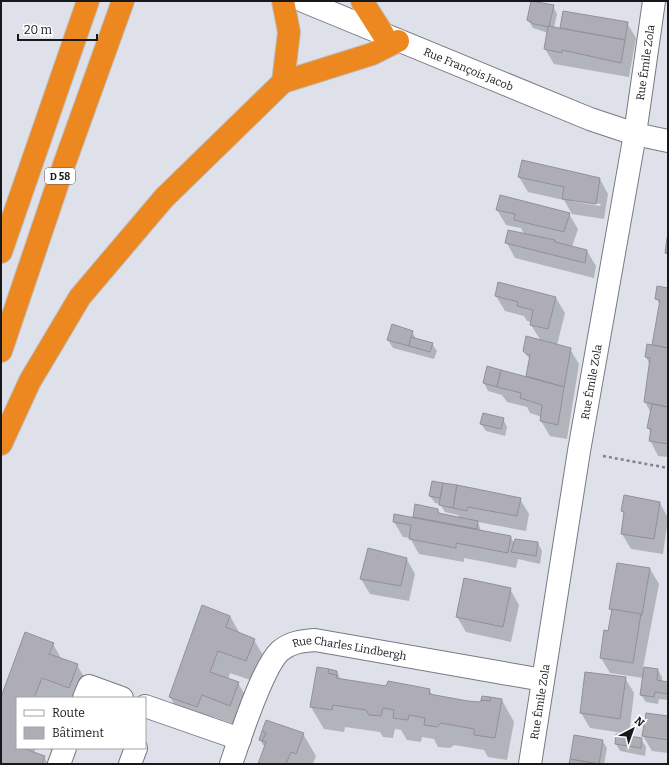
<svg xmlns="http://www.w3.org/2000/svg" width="669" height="765" font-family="Bitter,serif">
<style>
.shadow{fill:#0003;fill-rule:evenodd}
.building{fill:#aeadb6;stroke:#919099}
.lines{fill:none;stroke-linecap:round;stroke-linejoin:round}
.minor-casing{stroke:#777a82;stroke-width:24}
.highway-casing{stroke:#bebebf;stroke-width:24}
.path{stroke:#81838a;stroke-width:2.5;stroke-dasharray:3 3;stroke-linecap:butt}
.minor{stroke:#fff;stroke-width:22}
.highway{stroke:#ec881f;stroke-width:22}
.labels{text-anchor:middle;stroke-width:3;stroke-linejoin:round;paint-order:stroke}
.shield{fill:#fff;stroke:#5d5d5f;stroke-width:1}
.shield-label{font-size:10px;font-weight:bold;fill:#17181b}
.street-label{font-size:11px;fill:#17181b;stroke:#fff}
</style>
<rect width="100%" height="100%" fill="#dee1ea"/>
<!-- shadow -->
<g class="shadow">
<path d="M553 6 557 14 554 28 560 30 564 12 627 23 636 38 629 77 554 64 545 49 548 33 533 28 528 20Z"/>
<path d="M519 177 600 179 608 194 604 219 572 214 564 200 528 192ZM571 199 601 204 600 206 571 201Z"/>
<path d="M497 210 569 214 578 229 572 247 587 251 596 266 594 278 515 258 507 243 524 234 521 228 506 225Z"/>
<path d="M668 289V457L658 456 650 440 651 433 648 428 651 413 645 402 650 365 646 357 653 347 660 305 656 298Z"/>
<path d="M496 296 556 298 565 313 557 345 570 349 579 364 567 439 550 436 541 421 542 417 530 413 527 407 507 402 502 395 488 391 484 383 488 368 527 377 530 360 524 350 541 341 531 325 532 322 527 321 524 316 505 311Z"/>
<path d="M412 332 417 340 432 344 437 351 434 359 393 348 388 340Z"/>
<path d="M503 419 507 427 505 436 486 431 481 424Z"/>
<path d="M433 482 520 499 529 514 526 531 478 522 481 531 511 537 514 543H538L542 551 540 564 518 559 516 568 464 558V562L419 554 410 538 403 537 394 522 413 518 415 506 438 510 440 514 460 518 458 515 445 512 440 504 435 503 430 496Z"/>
<path d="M660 503 668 518 663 554 631 549 622 534 625 516 622 511Z"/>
<path d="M406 558 415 574 409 601 370 594 361 579Z"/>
<path d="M650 569 659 584 643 668 658 670 662 677V682L668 683V700L659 699 658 704 646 702 641 695 643 678 610 673 601 658 605 631 609 632 612 612 610 609Z"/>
<path d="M510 589 519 605 511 642 466 632 457 617Z"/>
<path d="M230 616 240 634 254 640 267 662 259 683 230 673 228 680 238 683 251 705 243 727 214 717 210 729 183 719 170 697Z"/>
<path d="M53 644 62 660 77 665 90 687 86 698H17V748H36L34 753 44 757 48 764H1V701Z"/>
<path d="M337 672 341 680 387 687 429 689 433 696 481 704 502 700 514 722 507 760 488 757 484 750 454 745 450 748 438 747 434 739 422 737 421 742 407 740 401 730 395 729 393 738 383 737 380 732 345 727 344 732 324 729 311 707Z"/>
<path d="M586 673 625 678 634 693 629 734 590 728 581 713Z"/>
<path d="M668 717V753L652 751 643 736Z"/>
<path d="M303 734 316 756 313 764H259L265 748 260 740Z"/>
<path d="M575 736 602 740 607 748 604 764H570Z"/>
<path d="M641 739 646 747 645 756 620 751 616 744Z"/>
<path d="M45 748H68L65 755Z"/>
</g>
<!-- building -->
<g class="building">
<path d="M531 1 554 5 549 27 534 24 527 20Z"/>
<path d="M563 11 628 22 625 40 560 28Z"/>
<path d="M548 26 625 40 621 63 562 50V53L544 49Z"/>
<path d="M522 160 600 178 596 204 562 199 564 187 518 177Z"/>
<path d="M500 195 570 213 564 232 514 220 515 214 496 210Z"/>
<path d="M508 230 555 240V242L587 250 585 263 505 243Z"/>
<path d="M668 232V254L665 253Z"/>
<path d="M498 282 556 297 548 329 530 325 533 310 517 306 518 302 495 296Z"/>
<path d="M657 286 668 288V348L652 345 660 300 655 299Z"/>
<path d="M392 324 413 331 409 346 387 340Z"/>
<path d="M526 336 571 348 564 387 526 376 530 355H527L523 351Z"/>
<path d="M411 337 433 343 430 352 409 346Z"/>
<path d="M647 344 668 348V407L644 402 650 358 645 357Z"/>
<path d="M487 366 501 370 497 387 483 383Z"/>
<path d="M501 370 564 387 558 425 540 421 542 405 520 398 521 393 497 387Z"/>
<path d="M652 404 668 407V444L649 441 651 429 647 428Z"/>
<path d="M483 413 504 418 501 429 480 424Z"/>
<path d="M432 481 443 483 440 498 429 496Z"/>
<path d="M443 483 457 485 453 508 439 505Z"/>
<path d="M457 485 521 498 517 516 468 507 467 511 453 508Z"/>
<path d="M624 495 660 502 654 539 621 534 624 512 621 511Z"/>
<path d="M415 504 438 509V513L478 521 477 529 413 517Z"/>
<path d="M394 514 511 536 508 553 456 543V548L409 539 411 525 393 522Z"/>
<path d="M515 539 538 542 536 556 511 552Z"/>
<path d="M368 548 407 558 401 586 360 579Z"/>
<path d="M617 563 650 568 642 615 609 609Z"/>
<path d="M464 578 511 588 503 627 456 617Z"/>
<path d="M202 605 230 616 226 627 255 639 246 661 218 651 210 672 239 682 230 706 202 695 197 707 169 697Z"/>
<path d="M612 609 641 614 633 663 600 658 604 630 608 631Z"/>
<path d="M25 632 54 643 49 654 78 664 69 688 42 678 34 698H17V748H22L45 756 42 764H1V697Z"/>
<path d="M317 667 329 669 328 673 337 675 336 678 386 686 388 681 430 689 429 694 468 701 480 702 481 700 490 701V697L502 699 495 738 474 735V729L441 723 437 727 424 725 425 718 409 715 408 720 393 718 394 710 383 708 381 716 369 715 366 710 333 705 332 710 310 707Z"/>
<path d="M644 667 658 669 657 680 668 682V694L655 692 654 697 640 695Z"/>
<path d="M329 669 337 671V675L328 673Z"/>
<path d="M585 672 626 677 620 719 580 713Z"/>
<path d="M482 696 490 697V701L481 700Z"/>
<path d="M646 713 668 716V740L642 736Z"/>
<path d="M266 720 304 733 296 754 291 752 286 764H258L266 742 262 741 266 733 262 731Z"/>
<path d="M262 731 266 733 262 741 259 740Z"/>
<path d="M616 734 642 738 641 748 615 744Z"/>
<path d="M574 735 603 740 599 764 570 759Z"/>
<path d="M570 759 598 764H569Z"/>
</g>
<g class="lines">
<defs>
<g id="minor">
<path id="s1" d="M303 1 590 119 635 134 668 141"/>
<path d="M84 698 89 686 122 698"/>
<path d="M145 706 240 739"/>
<path d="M59 764 65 748"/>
<path d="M130 764 136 748"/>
<path id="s2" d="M231 764C240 738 262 668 280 651 291 642 302 641 315 640L543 680"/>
<path id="s3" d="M530 764 579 451 635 134 654 1"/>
</g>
<g id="highway">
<path d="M362 1 383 34"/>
<path d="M283 82 289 32 283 1"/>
<path d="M1 252 88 1"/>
<path d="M1 351 65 162 123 1"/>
<path d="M1 444 30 381 80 297 164 198 283 82 372 54 398 41"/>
</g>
</defs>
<!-- minor casing -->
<use href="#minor" class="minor-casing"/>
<!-- highway casing -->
<use href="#highway" class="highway-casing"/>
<!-- path -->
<path class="path" d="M603 456 668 468"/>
<!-- minor -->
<use href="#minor" class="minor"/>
<!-- highway -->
<use href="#highway" class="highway"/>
</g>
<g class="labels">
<!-- shield labels -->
<rect class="shield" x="45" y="168" width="30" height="16" rx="3"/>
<g class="shield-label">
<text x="60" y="180">D 58</text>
</g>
<!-- street labels -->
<g class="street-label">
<text dy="4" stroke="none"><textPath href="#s3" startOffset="711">Rue Émile Zola</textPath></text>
<text dy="4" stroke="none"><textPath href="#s1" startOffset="179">Rue François Jacob</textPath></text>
<text dy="4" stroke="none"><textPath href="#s3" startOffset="387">Rue Émile Zola</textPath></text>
<text dy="4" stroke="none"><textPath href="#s2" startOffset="196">Rue Charles Lindbergh</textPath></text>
<text dy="4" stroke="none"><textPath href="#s3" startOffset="63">Rue Émile Zola</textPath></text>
</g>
</g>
<!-- border -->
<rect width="669" height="765" fill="none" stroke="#17181b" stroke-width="4"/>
<!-- legend -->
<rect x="16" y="697" width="130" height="52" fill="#ffffff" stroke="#a2a3a4"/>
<rect x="24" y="710" width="20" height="6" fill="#ffffff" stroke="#a2a3a4"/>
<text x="52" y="717" font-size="12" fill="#17181b">Route</text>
<rect x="24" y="727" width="20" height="12" fill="#aeadb6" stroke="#a2a3a4"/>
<text x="52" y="737" font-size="12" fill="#17181b">Bâtiment</text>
<!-- north arrow -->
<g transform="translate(633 729) rotate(41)" stroke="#ffffff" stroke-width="3" paint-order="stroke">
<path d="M0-3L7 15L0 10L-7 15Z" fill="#17181b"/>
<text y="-6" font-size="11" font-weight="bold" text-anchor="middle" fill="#17181b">N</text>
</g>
<!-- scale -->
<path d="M18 34v6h79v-6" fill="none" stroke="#17181b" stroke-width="2"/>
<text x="24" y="34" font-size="12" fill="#17181b" stroke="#ffffff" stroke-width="3" paint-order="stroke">20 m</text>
</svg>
